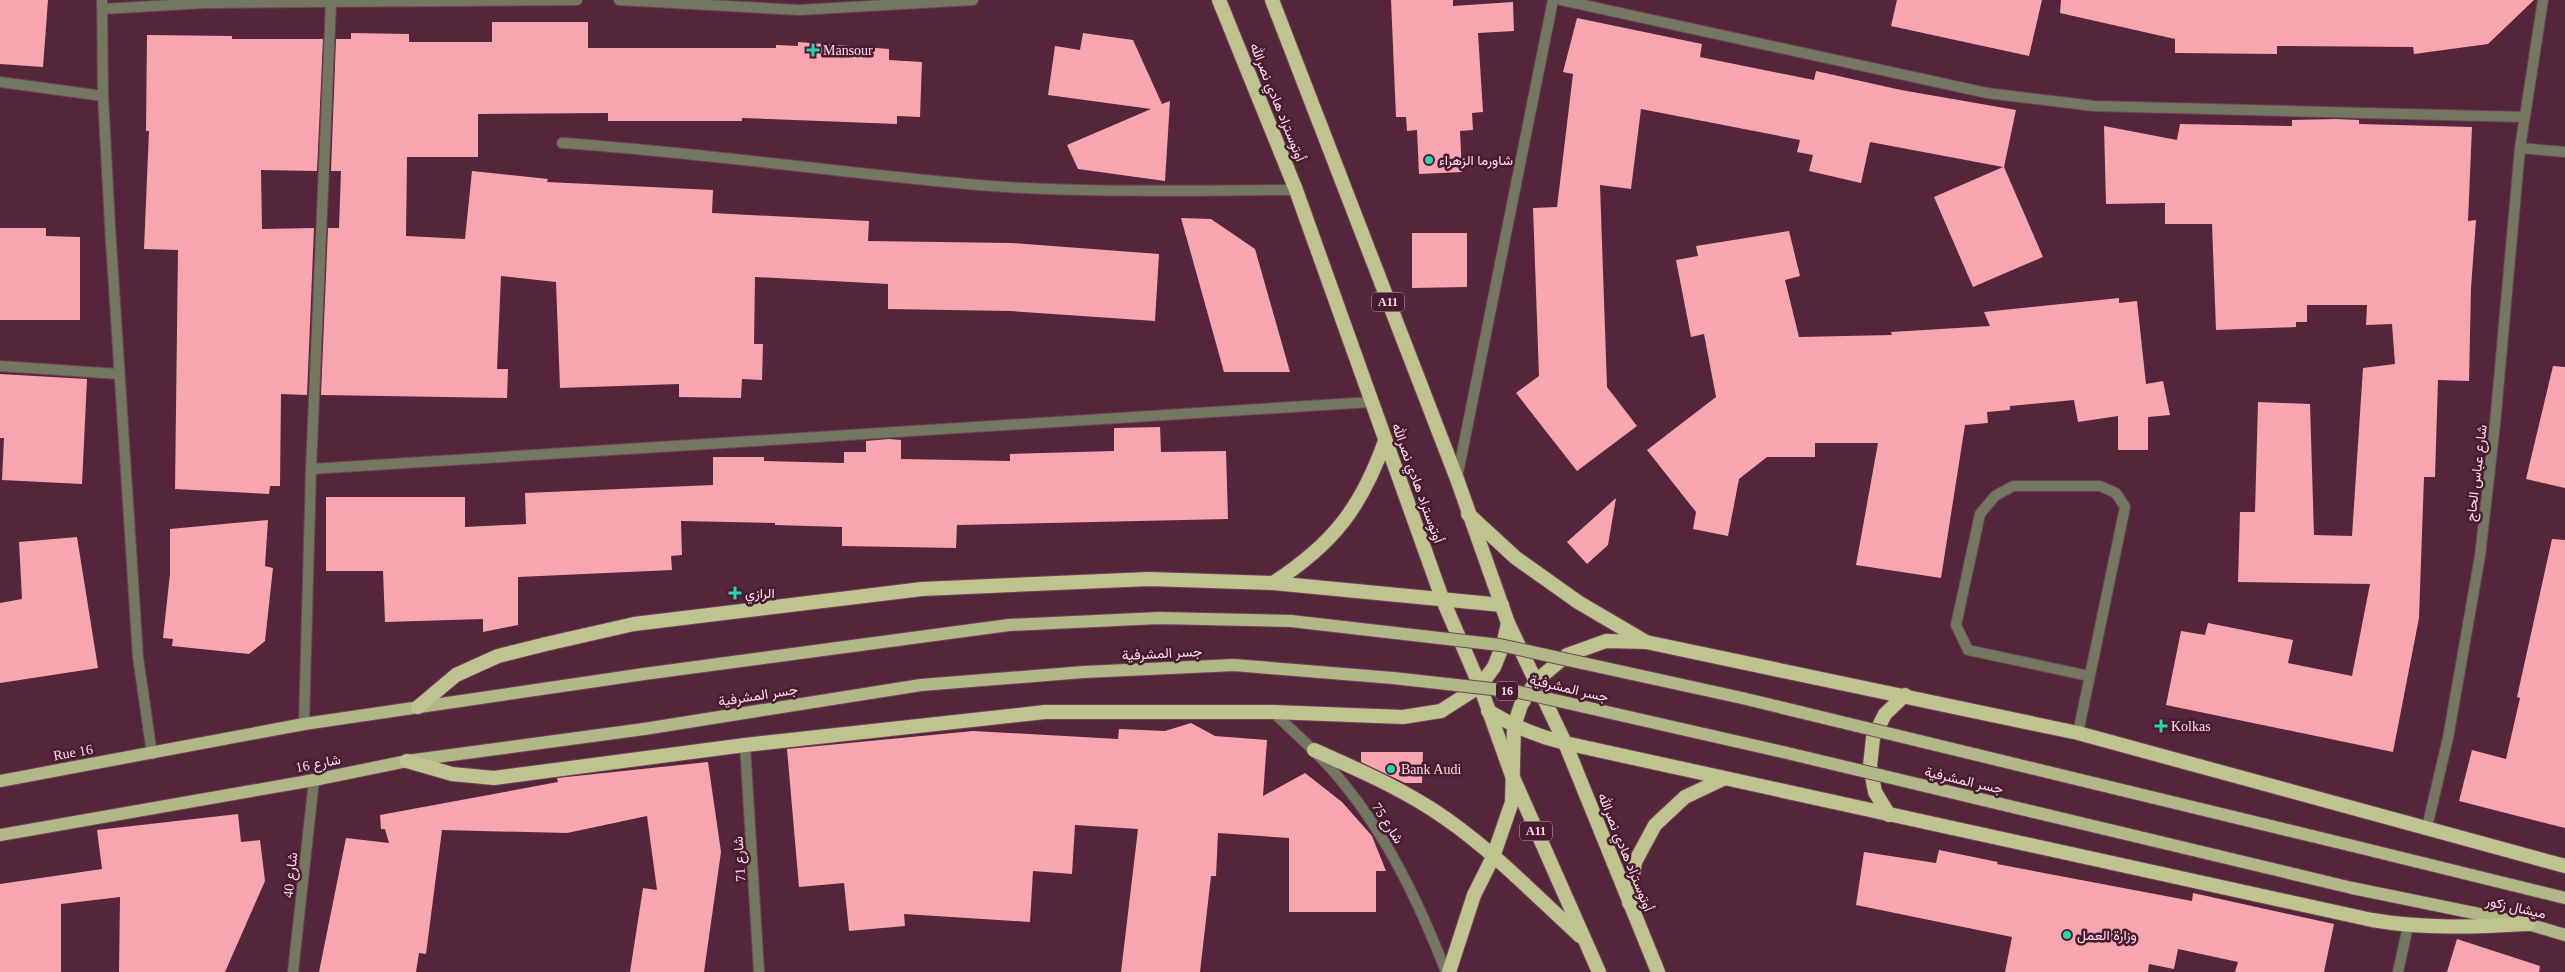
<svg xmlns="http://www.w3.org/2000/svg" width="2565" height="972" font-family="'Times New Roman',Vazirmatn,serif">
<style>
.building{fill:#f7a6af}
.lines{fill:none;stroke-linecap:round;stroke-linejoin:round}
.service-casing{stroke:#6f4357;stroke-width:12}
.minor-casing{stroke:#6f4357;stroke-width:12}
.tertiary-casing{stroke:#6f4357;stroke-width:12}
.primary-casing{stroke:#6f4357;stroke-width:14}
.trunk-casing{stroke:#6f4357;stroke-width:16}
.service{stroke:#757861;stroke-width:10}
.minor{stroke:#757861;stroke-width:10}
.tertiary{stroke:#757861;stroke-width:10}
.primary{stroke:#b2b788;stroke-width:12}
.trunk{stroke:#bec390;stroke-width:14}
.primary-bridge-casing{stroke:#6f4357;stroke-width:14;stroke-linecap:butt}
.primary-bridge{stroke:#b2b788;stroke-width:12}
.poi-dot{fill:#28d5ad;stroke:#481b31;stroke-width:2}
.labels{text-anchor:middle;stroke-width:5;stroke-linejoin:round;paint-order:stroke}
.shield{fill:#481b31;stroke:#c7a4b2;stroke-width:1}
.shield-label{font-size:12px;font-weight:bold;fill:#fddeea}
.poi-label{font-size:14px;fill:#fddeea;stroke:#481b31;text-anchor:start}
.street-label{font-size:14px;fill:#fddeea;stroke:#481b31}
</style>
<rect width="100%" height="100%" fill="#54253b"/>
<!-- building -->
<g class="building">
<path d="M0 0H48L43 67 0 64Z"/>
<path d="M1391 0H1453V6L1513 2 1514 31 1478 33 1483 112 1472 113 1473 130 1460 131 1462 172 1419 174 1417 130 1407 131 1406 117H1396Z"/>
<path d="M1897 0H2042L2029 56 1891 26Z"/>
<path d="M2061 0H2534L2488 44 2414 54 2413 47 2277 46V54L2175 53V39L2060 13Z"/>
<path d="M1577 18 1702 44 1700 57 1814 80 1816 71 1901 90 2016 110 2004 167 2043 257 1973 287 1934 197 2003 167 1870 142 1861 183 1809 171 1813 155 1797 152 1800 140 1641 109 1631 189 1600 185 1607 387 1637 426 1577 471 1516 393 1539 376 1533 208 1557 207 1573 74 1563 72Z"/>
<path d="M492 22H588V48H776V45L798 46V42L889 49V60L922 62 920 117 897 116V124L742 118V121H608V113L478 114V157H407L406 236 465 239 472 171 548 179 547 182 713 190 712 213 869 221 868 241 1011 243 1159 254 1155 321 1010 311 888 309V284L755 277 754 344H763L762 380 742 379 741 398 679 397V384L560 388 556 282 501 276 497 369H508L507 398 321 395 328 228H339L341 171H331L336 39H351V33L409 34V42H492Z"/>
<path d="M1083 33 1133 40 1162 104 1170 101 1165 181 1078 169 1067 145 1151 109 1048 95 1055 46 1080 50Z"/>
<path d="M147 35 232 36V39H323L317 171 261 170 262 229 314 228 307 395 281 394 280 486H270L269 494 175 489 178 250 144 249 149 131H146Z"/>
<path d="M2336 119 2359 120V124L2472 127 2468 221 2476 220 2471 288 2469 381 2438 380 2435 477H2424L2419 618 2393 752 2166 705 2181 631 2205 635 2208 623 2293 640 2288 663 2352 676 2370 584 2238 582 2240 512H2255L2258 402 2310 404 2314 535 2352 536 2363 368 2395 364 2392 324 2366 325 2367 305H2307V322H2296V327L2216 330 2212 224H2165V203L2106 204 2104 126 2177 140 2180 124 2292 126V120Z"/>
<path d="M1181 218 1211 219 1255 249 1290 372H1224Z"/>
<path d="M0 228H46V236L80 237V320H0Z"/>
<path d="M1789 231 1800 276 1785 280 1799 337 1892 335 1891 332 1990 326 1984 312 2119 298V303L2137 301 2146 384 2163 381 2170 415 2148 417V450H2118V416L2078 422 2074 400 2010 406V410L1987 412 1988 423 1965 425 1941 578 1856 565 1878 443H1815V457H1767L1739 479 1728 536 1693 529 1696 512 1647 450 1716 397 1704 334 1691 337 1676 260 1698 256 1696 246Z"/>
<path d="M1412 233H1467V287L1412 288Z"/>
<path d="M2553 366 2565 367V488L2526 479Z"/>
<path d="M0 374 87 379 82 484 2 480 4 438H0Z"/>
<path d="M1160 427 1161 452 1226 451 1228 519 957 525 956 548 842 546V527L775 525V523L681 521 682 555 671 556 672 570 518 577V625L483 632V619L385 622 383 571H326V497H465V527L526 524 525 493 713 485V457H764V461L844 463V452H866V441L889 439 901 440V459L1010 461V454L1114 451V428Z"/>
<path d="M1616 498 1608 545 1587 564 1567 542Z"/>
<path d="M268 520 265 566 273 568 265 641 249 654 172 646 173 639 163 638 170 574V529Z"/>
<path d="M77 537 98 668 0 683V603L22 599 19 542Z"/>
<path d="M2552 539 2565 540V828L2459 801 2472 750 2506 759 2520 698 2517 697Z"/>
<path d="M1191 723 1215 736 1267 740 1263 796 1305 773 1342 802 1372 836 1386 871H1376V912H1289V838L1218 833 1216 876H1211L1200 972H1121L1138 829 1075 825 1072 874 1033 871 1030 922 904 914 905 926 849 931 844 883 799 887 787 749 973 731 1118 739 1119 729 1165 731Z"/>
<path d="M1361 752H1423L1422 783H1405L1361 762Z"/>
<path d="M708 762 721 852 704 972H630L643 888 657 890 647 816 567 833 442 830 426 954 419 953 416 972H319L346 838 389 843 385 829H381L380 815 558 782 557 778Z"/>
<path d="M238 814 241 842 260 840 265 881 225 972H119L120 897 61 904V972H0V884L102 869 97 830Z"/>
<path d="M1939 850 1998 862 1997 864 2192 901 2193 893 2334 924 2324 972H2235L2238 962 2178 949 2174 969 2149 964 2148 972H2005L2012 937 1856 905 1864 852 1936 863Z"/>
<path d="M2457 939 2540 966 2539 972H2447Z"/>
</g>
<g class="lines">
<defs>
<path id="service" d="M2078 733 2125 507 2116 493 2100 486H2013L1995 496 1980 514 1956 625 1968 650 2089 676"/>
<g id="minor">
<path d="M102 0 103 96 110 226 138 657 152 754"/>
<path d="M619 0 799 10 973 0"/>
<path d="M1561 0 1987 93 2094 106 2524 117"/>
<path d="M103 9 205 3 577 0"/>
<path d="M0 82 103 96"/>
<path d="M562 143C698 152 832 172 967 184 1077 194 1186 190 1296 190"/>
<path d="M2520 148 2565 152"/>
<path d="M0 366 119 374"/>
<path d="M311 469 1371 402"/>
<path d="M1457 478 1553 0"/>
<path d="M304 724 311 469 331 3"/>
<path d="M745 745 759 972"/>
<path d="M2427 827 2448 738 2480 556 2495 424 2520 148 2543 0"/>
<path d="M293 972 314 780"/>
<path d="M2398 972 2408 926"/>
</g>
<path id="tertiary" d="M1273 712C1286 725 1301 738 1314 751 1376 812 1415 892 1446 972"/>
<g id="primary">
<path d="M0 781 304 724 644 674"/>
<path d="M0 835 314 780 407 761 644 729"/>
<path d="M2349 845 2565 898"/>
<path d="M2352 888 2528 924 2565 935"/>
</g>
<g id="trunk">
<path d="M1219 0 1296 190 1442 598 1480 686 1511 773 1599 972"/>
<path d="M1272 0 1457 479 1508 623 1565 743 1658 972"/>
<path d="M1468 514 1516 558 1578 602 1646 642 2078 733 2565 866"/>
<path d="M1273 583C1333 544 1361 508 1385 441"/>
<path d="M418 707 456 675 498 656 546 644 634 624 922 589 1149 579 1273 583 1502 605"/>
<path d="M1488 711C1513 726 1536 736 1565 743L2372 920C2424 929 2475 927 2528 924"/>
<path d="M1314 750C1359 770 1405 790 1445 818 1494 852 1536 896 1580 936"/>
<path d="M407 761 452 774 494 778 745 745 1045 712H1273L1403 717 1441 711 1480 686 1494 667 1503 645 1508 623"/>
<path d="M1889 815 1875 792 1870 766 1873 738 1885 714 1905 695"/>
<path d="M1629 903 1635 862 1655 825 1685 797 1723 779"/>
<path d="M1449 972 1474 895 1493 857 1512 802 1514 726 1521 705 1536 681 1567 655 1606 641 1646 642"/>
</g>
</defs>
<!-- service casing -->
<use href="#service" class="service-casing"/>
<!-- minor casing -->
<use href="#minor" class="minor-casing"/>
<!-- tertiary casing -->
<use href="#tertiary" class="tertiary-casing"/>
<!-- primary casing -->
<use href="#primary" class="primary-casing"/>
<!-- trunk casing -->
<use href="#trunk" class="trunk-casing"/>
<!-- service -->
<use href="#service" class="service"/>
<!-- minor -->
<use href="#minor" class="minor"/>
<!-- tertiary -->
<use href="#tertiary" class="tertiary"/>
<!-- primary -->
<use href="#primary" class="primary"/>
<!-- trunk -->
<use href="#trunk" class="trunk"/>
<defs>
<g id="primary-bridge">
<path d="M644 674 1009 625 1159 618 1291 621 1500 645 1742 698 2349 845"/>
<path d="M644 729 921 685 1084 672 1234 665 1393 678 1519 692 1783 752 2352 888"/>
</g>
</defs>
<!-- primary-bridge casing -->
<use href="#primary-bridge" class="primary-bridge-casing"/>
<!-- primary-bridge -->
<use href="#primary-bridge" class="primary-bridge"/>
</g>
<!-- markers -->
<g class="poi-dot">
<path d="M810.5 42.5h5v5h5v5h-5v5h-5v-5h-5v-5h5z"/>
<circle cx="1429" cy="160" r="5"/>
<path d="M732.5 585.5h5v5h5v5h-5v5h-5v-5h-5v-5h5z"/>
<path d="M2158.5 718.5h5v5h5v5h-5v5h-5v-5h-5v-5h5z"/>
<circle cx="1391" cy="769" r="5"/>
<circle cx="2067" cy="935" r="5"/>
</g>
<g class="labels">
<!-- shield labels -->
<g class="shield">
<rect x="1372" y="292.5" width="32" height="19" rx="4"/>
<rect x="1496" y="681.5" width="22" height="19" rx="4"/>
<rect x="1520" y="821.5" width="32" height="19" rx="4"/>
</g>
<g class="shield-label">
<text x="1388" y="306">A11</text>
<text x="1507" y="695">16</text>
<text x="1536" y="835">A11</text>
</g>
<!-- poi labels -->
<g class="poi-label">
<text x="823" y="55">Mansour</text>
<text x="1439" y="165">شاورما الزهراء</text>
<text x="745" y="598">الرازي</text>
<text x="2171" y="731">Kolkas</text>
<text x="1401" y="774">Bank Audi</text>
<text x="2077" y="940">وزارة العمل</text>
</g>
<!-- street labels -->
<g class="street-label">
<text transform="translate(1278 102) rotate(68)" y="5">أوتوستراد هادي نصرالله</text>
<text transform="translate(2476 473) rotate(-83)" y="5">شارع عباس الحاج</text>
<text transform="translate(1418 483) rotate(70)" y="5">أوتوستراد هادي نصرالله</text>
<text transform="translate(1162 653) rotate(-3)" y="5">جسر المشرفية</text>
<text transform="translate(1569 688) rotate(13)" y="5">جسر المشرفية</text>
<text transform="translate(758 695) rotate(-9)" y="5">جسر المشرفية</text>
<text transform="translate(73 752) rotate(-10)" y="5">Rue 16</text>
<text transform="translate(318 763) rotate(-11)" y="5">شارع 16</text>
<text transform="translate(1964 780) rotate(13)" y="5">جسر المشرفية</text>
<text transform="translate(1388 823) rotate(57)" y="5">شارع 75</text>
<text transform="translate(1626 852) rotate(68)" y="5">أوتوستراد هادي نصرالله</text>
<text transform="translate(739 859) rotate(-94)" y="5">شارع 71</text>
<text transform="translate(290 875) rotate(-84)" y="5">شارع 40</text>
<text transform="translate(2516 907) rotate(13)" y="5">ميشال زكور</text>
</g>
</g>
</svg>
